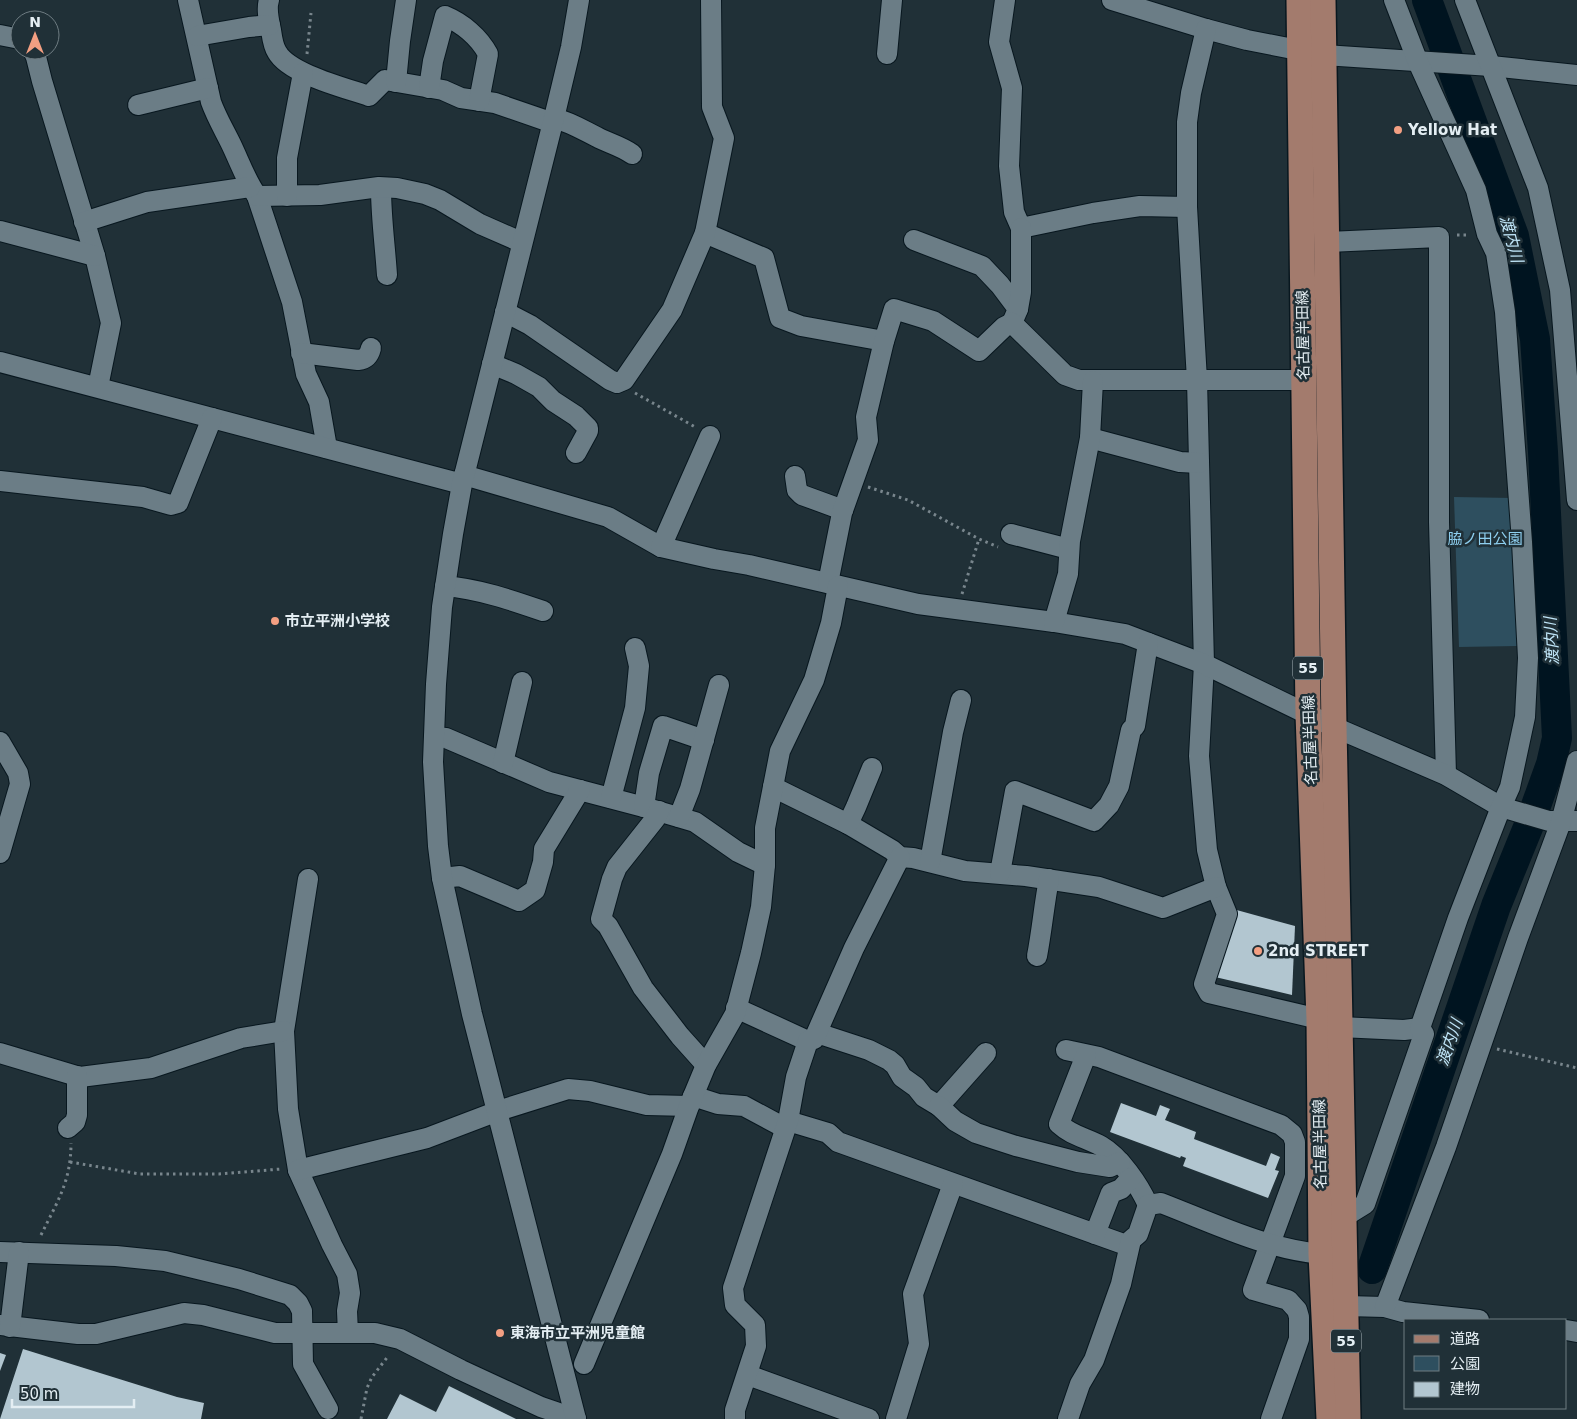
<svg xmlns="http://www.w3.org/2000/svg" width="1577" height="1419" font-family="'DejaVu Sans','Noto Sans JP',sans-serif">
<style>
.green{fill:#2e4f5f}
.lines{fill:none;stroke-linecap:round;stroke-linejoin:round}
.river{stroke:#001420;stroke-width:30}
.building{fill:#b2c6d0}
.minor-casing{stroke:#08171f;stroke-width:22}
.major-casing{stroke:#08171f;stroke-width:28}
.path{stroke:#79868d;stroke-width:3;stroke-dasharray:2.5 4;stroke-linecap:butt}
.minor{stroke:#6b7d86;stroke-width:20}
.major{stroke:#a37b6d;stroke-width:25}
.poi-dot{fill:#f39f82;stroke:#203037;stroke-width:2}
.labels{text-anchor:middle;stroke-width:5;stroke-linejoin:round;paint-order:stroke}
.shield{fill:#203037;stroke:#a9b5bb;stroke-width:1}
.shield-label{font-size:14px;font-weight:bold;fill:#e4eef3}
.poi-label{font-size:15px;font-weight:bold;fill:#e4eef3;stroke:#203037;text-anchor:start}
.street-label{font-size:15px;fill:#e4eef3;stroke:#203037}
.park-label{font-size:15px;fill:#8ecfef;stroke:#203037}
.water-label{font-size:16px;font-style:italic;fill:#c0e6f9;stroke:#203037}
</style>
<rect width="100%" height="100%" fill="#203037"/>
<!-- green -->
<path class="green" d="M1454 497 1512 498 1515 548 1517 646 1459 647Z"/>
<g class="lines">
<!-- river -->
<path class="river" d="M1372 1269 1496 906 1529 825 1551 764 1557 738 1543 452 1535 339 1514 236 1427 0"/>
</g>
<!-- building -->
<g class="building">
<path d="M1233 909 1295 926 1292 995 1215 977Z"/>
<path d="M1121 1103 1156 1116 1160 1105 1170 1109 1165 1120 1196 1132 1194 1139 1266 1166 1271 1153 1280 1157 1275 1170 1279 1171 1268 1198 1183 1166 1186 1158 1181 1156 1180 1158 1110 1132Z"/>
<path d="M23 1349 177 1397 204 1403 201 1419H0Z"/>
<path d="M0 1353 6 1355 0 1371Z"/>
<path d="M449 1386 516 1419H387L400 1394 436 1412Z"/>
</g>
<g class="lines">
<defs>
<g id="minor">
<path d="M188 0 211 102C216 116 223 128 230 142 239 160 245 179 257 196L292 302 306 374 319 402 327 448"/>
<path d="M269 0C266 9 269 21 271 30 272 37 273 46 277 52 289 74 346 88 369 96L385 80 443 90 461 98 495 103 553 123"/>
<path d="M1005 0 999 42 1012 88 1009 166 1014 212 1021 228 1093 213 1140 206 1187 207"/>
<path d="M1112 0 1206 29 1247 40 1324 55 1491 66 1577 75"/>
<path d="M1465 0 1538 188 1560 290 1577 500"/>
<path d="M1206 29 1191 93 1187 122V207L1197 380 1204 664 1199 756 1207 850 1216 887 1227 914 1204 984 1209 993 1319 1019"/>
<path d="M0 35 20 39"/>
<path d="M197 36 249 27 270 25"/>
<path d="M33 50 36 57 42 81 95 256 111 323 98 387"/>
<path d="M887 54 892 0"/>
<path d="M396 82 400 41 406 0"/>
<path d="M429 88 433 61 445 16C462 23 479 37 488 54L479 101"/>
<path d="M138 105 208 88"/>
<path d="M554 118C570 122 583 130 597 137 608 143 621 146 632 154"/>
<path d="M381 188C381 217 385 245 387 275"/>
<path d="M257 196 320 195 379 187 397 188 425 194 440 200 480 224 521 242"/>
<path d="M287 196V158L303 73"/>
<path d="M84 222 147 202 250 187"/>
<path d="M0 231 95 256"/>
<path d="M705 233 764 258 780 318 801 326 884 341"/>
<path d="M914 240 982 266 1000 285 1018 309 1012 323"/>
<path d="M1328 242 1439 237V522L1446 775"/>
<path d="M1018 309 1021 292V228"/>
<path d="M505 312 530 325 610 380 617 383 624 380 672 310 705 233 724 138 712 107 711 0"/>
<path d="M301 353 358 360C366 359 369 356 371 348"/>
<path d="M0 362 462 484"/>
<path d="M492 364 516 374 539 387 553 401 576 416 588 428V431L576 453"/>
<path d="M1090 438 1180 462 1199 463"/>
<path d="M464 475 608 517 661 547 714 559 749 565 918 604 1054 622 1125 634 1204 664 1334 727 1446 775 1501 807 1549 821H1577"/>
<path d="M795 476 797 490 802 495 843 510"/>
<path d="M0 481 143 497 171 505 178 503 212 418"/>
<path d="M1011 534 1069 549"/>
<path d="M661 547 710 436"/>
<path d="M828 583 842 513 868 440 866 417 884 341 894 309 933 321 979 351 1004 327 1012 323 1065 375 1079 380H1304"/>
<path d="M445 586C479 589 511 600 543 611"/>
<path d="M1054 622 1068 574 1070 541 1090 438 1093 381"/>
<path d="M434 737 446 738 549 782 644 807 695 822 738 852 765 865"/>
<path d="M0 742 18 773 20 784 0 853"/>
<path d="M503 763 522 682"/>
<path d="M773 787 848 824 892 850 900 857 913 858 965 871 1026 876 1099 887 1163 908 1216 887"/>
<path d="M611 798 635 708 639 666 635 648"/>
<path d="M644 807 649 773 663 726 704 740"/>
<path d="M659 811 655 819 617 867 612 879 601 919 608 926 643 988 680 1036 706 1065"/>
<path d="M679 817 690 789 719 685"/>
<path d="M848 824 856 807 872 768"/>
<path d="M930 862 953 732 961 700"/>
<path d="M1000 873 1015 791 1094 821 1109 805 1119 786 1131 730 1135 726 1148 643"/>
<path d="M442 878 460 876 519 901 535 890 543 862 544 849 580 790"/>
<path d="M308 879 284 1031 288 1109 298 1170 332 1245 347 1274 350 1293 347 1311 348 1333"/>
<path d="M1037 956C1042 930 1044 905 1049 879"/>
<path d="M736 1008 808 1041"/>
<path d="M1340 1027 1404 1030 1420 1028"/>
<path d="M817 1033 869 1050 889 1060 895 1065 902 1077 916 1087 924 1097 939 1106 986 1053"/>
<path d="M1066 1050 1099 1057 1281 1125 1292 1134 1295 1142V1176L1253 1290 1288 1300 1297 1310 1299 1317V1339L1271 1419"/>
<path d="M0 1053 80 1077 151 1068 241 1038 284 1031"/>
<path d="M1086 1055 1059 1124C1072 1136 1087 1138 1101 1146 1120 1157 1139 1185 1148 1205"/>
<path d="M693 1096 718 1104 744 1106 785 1128"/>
<path d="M939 1106 955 1121 976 1133 1016 1146 1078 1162 1110 1167 1120 1162"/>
<path d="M788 1121 828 1133 838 1142 1129 1246"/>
<path d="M68 1128 75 1122 77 1115V1076"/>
<path d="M298 1170 427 1138 498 1111 568 1089 590 1091 647 1105 689 1106"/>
<path d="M1344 1217 1365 1204 1424 1034 1420 1028 1458 918 1501 807 1510 787 1525 717 1528 658 1522 542 1505 312 1496 253 1487 234 1476 190 1418 62 1394 0"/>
<path d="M1095 1234 1111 1193 1121 1189 1131 1178"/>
<path d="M0 1252 116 1256 165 1261 239 1279 290 1295 298 1303 302 1311 303 1364 328 1409"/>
<path d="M1346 1306 1385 1307 1403 1312 1479 1320"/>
<path d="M1385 1307 1446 1147 1518 938 1561 822 1577 761"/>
<path d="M0 1325 78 1334H96L184 1313 203 1315 275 1333H375L400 1339 461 1370 541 1407 576 1419"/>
<path d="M10 1327 19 1252"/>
<path d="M1566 1330 1577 1332"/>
<path d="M584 1364 672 1154 689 1106 706 1065 735 1014 751 953 761 907 765 865V828L780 751 814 680 831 623 838 586"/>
<path d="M748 1375 869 1419"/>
<path d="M576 1419 472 1014 442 878 438 846 433 762 436 684 442 607 453 534 462 484 554 118 571 47 579 0"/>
<path d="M735 1419V1410L756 1346 755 1325 735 1305 733 1288 788 1121 796 1077 808 1041 814 1039 854 948 900 857"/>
<path d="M896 1419 919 1344 913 1294 953 1184"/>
<path d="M1068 1419 1080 1384 1094 1360 1121 1284 1131 1240 1138 1234 1148 1205 1161 1203C1213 1223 1266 1249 1321 1254"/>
</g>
<g id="major">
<path d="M1299 0 1308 714 1319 1019 1321 1254 1329 1419"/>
<path d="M1323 0 1334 727 1348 1419"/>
</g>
</defs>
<!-- minor casing -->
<use href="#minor" class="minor-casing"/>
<!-- major casing -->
<use href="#major" class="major-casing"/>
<!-- path -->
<g class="path">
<path d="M307 54 311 13"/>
<path d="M1457 235H1470"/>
<path d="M635 393 697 428"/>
<path d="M868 487 908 500 979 539 998 547"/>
<path d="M962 594 979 539"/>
<path d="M1497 1049 1577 1068"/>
<path d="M70 1162 140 1174H219L281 1169"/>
<path d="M41 1235C57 1202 71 1182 71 1143"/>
<path d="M361 1419 367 1388 372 1377 389 1355"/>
</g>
<!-- minor -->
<use href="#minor" class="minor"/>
<!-- major -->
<use href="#major" class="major"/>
</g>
<!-- markers -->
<g class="poi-dot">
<circle cx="1398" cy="130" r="5"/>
<circle cx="275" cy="621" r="5"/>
<circle cx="1258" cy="951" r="5"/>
<circle cx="500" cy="1333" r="5"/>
</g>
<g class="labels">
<!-- shield labels -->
<g class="shield">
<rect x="1293" y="656.5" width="30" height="23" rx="4"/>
<rect x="1331" y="1329.5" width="30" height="23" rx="4"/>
</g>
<g class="shield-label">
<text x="1308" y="673">55</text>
<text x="1346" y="1346">55</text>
</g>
<!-- poi labels -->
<g class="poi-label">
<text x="1408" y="135">Yellow Hat</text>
<text x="285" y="626">市立平洲小学校</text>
<text x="1268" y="956">2nd STREET</text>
<text x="510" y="1338">東海市立平洲児童館</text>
</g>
<!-- street labels -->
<g class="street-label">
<text transform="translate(1303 335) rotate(-91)" y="5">名古屋半田線</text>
<text transform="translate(1310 740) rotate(-92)" y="5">名古屋半田線</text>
<text transform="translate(1320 1144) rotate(-91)" y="5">名古屋半田線</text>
</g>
<!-- park labels -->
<g class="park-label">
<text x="1485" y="544">脇ノ田公園</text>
</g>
<!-- water labels -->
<g class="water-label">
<text transform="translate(1512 239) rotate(75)" y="6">渡内川</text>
<text transform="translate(1551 641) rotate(-93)" y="6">渡内川</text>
<text transform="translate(1449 1042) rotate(-71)" y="6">渡内川</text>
</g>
</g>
<!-- legend -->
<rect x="1404" y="1319" width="162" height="90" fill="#203037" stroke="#6e7c82"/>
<rect x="1414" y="1335" width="25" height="8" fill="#a37b6d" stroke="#6e7c82"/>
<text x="1450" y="1344" font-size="15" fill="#e4eef3">道路</text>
<rect x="1414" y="1356" width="25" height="15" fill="#2e4f5f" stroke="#6e7c82"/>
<text x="1450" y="1369" font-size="15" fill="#e4eef3">公園</text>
<rect x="1414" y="1382" width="25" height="15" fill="#b2c6d0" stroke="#6e7c82"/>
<text x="1450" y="1394" font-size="15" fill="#e4eef3">建物</text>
<!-- north arrow -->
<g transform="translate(35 35)"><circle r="24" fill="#203037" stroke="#6e7c82"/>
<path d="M0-4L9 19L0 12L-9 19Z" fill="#f39f82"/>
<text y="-8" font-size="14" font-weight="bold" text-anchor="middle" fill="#e4eef3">N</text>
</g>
<!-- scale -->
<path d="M12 1399v8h122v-8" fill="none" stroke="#e4eef3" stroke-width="2.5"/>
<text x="20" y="1399" font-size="15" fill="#e4eef3" stroke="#203037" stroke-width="4" paint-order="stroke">50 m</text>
</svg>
